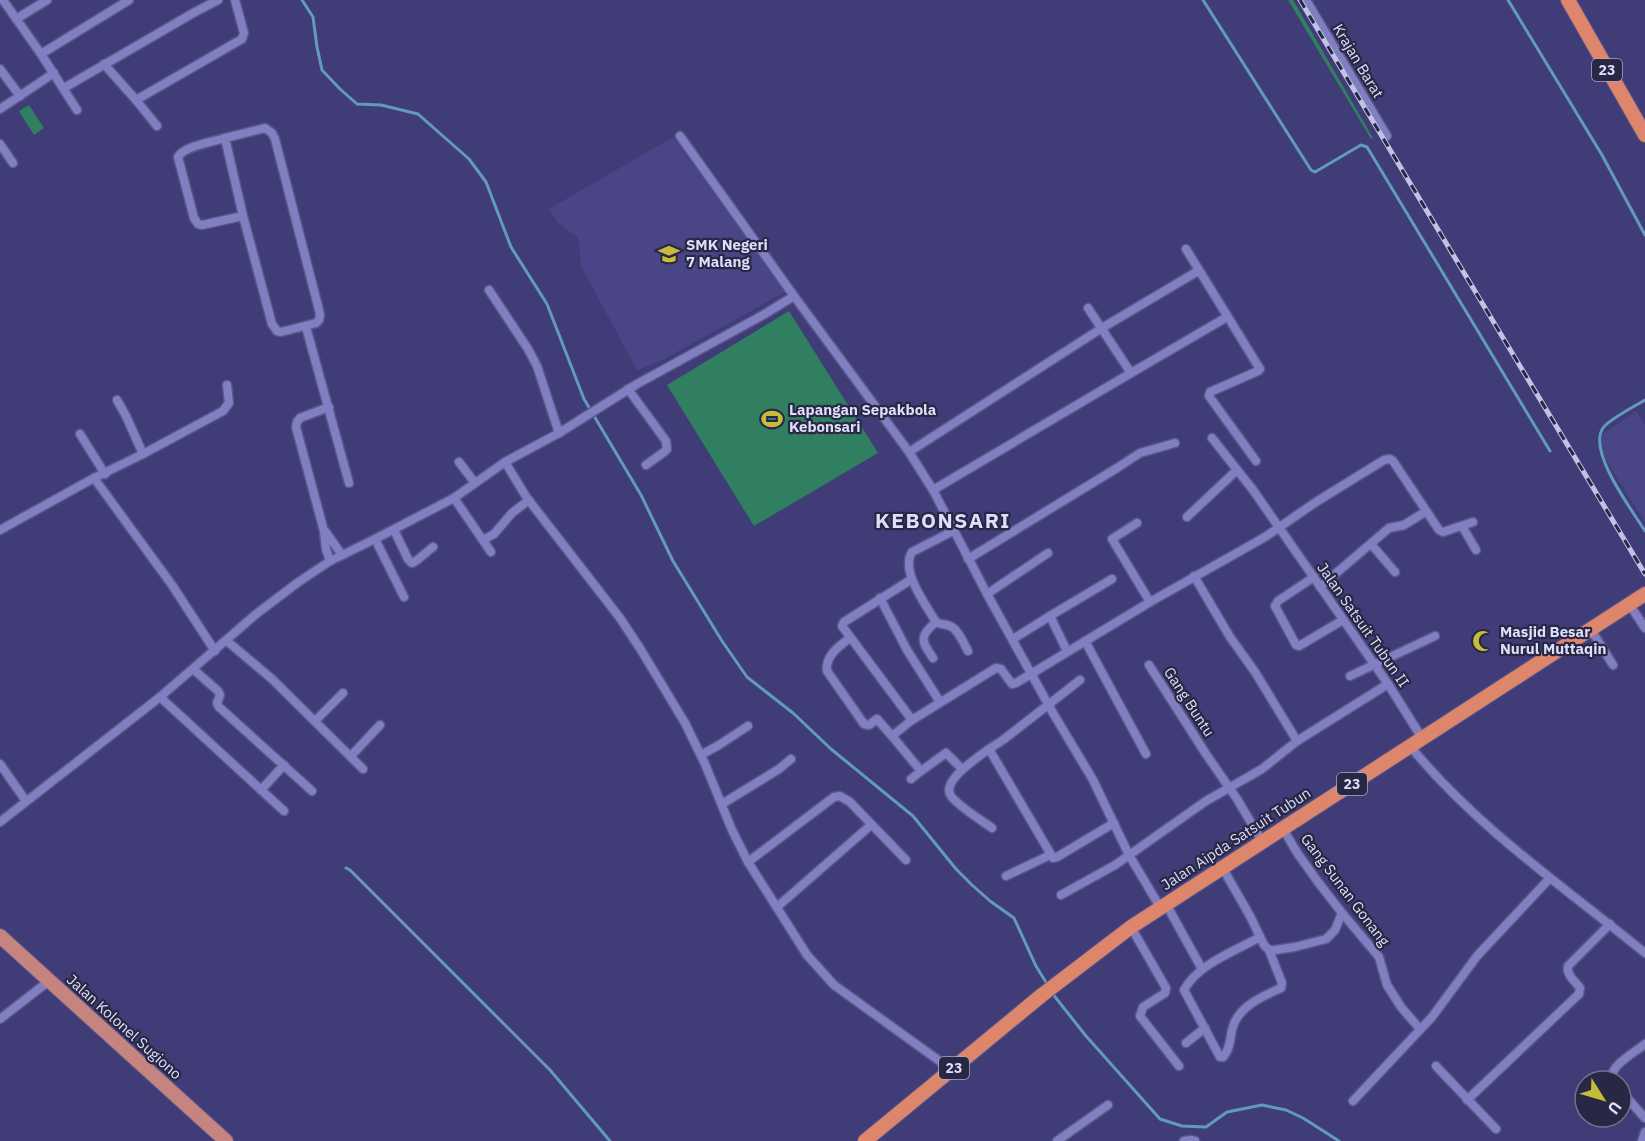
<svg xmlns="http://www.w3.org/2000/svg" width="1645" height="1141" font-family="'IBM Plex Sans',sans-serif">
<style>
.built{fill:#4a4587}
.green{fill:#307f60}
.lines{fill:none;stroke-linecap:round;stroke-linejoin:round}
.stream{stroke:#609cb9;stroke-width:3}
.minor-casing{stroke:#5b5688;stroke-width:11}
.primary-casing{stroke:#5b5688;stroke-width:16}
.trunk-casing{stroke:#5b5688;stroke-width:16}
.minor{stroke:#807fc2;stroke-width:8}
.primary{stroke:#c68481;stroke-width:14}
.trunk{stroke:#de866c;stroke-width:14}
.rail-casing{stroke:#c2c2e5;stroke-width:5}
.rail{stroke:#292844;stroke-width:3;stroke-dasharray:9;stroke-linecap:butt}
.labels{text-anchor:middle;stroke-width:4.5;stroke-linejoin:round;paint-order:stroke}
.shield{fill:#292844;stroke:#a8a8c6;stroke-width:1.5}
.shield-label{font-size:14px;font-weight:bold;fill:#dedffd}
.street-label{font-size:15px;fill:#dedffd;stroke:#292844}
.poi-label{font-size:15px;font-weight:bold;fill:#dedffd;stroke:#292844;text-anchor:start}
.district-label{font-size:21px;font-weight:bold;letter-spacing:1.5px;fill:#dedffd;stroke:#292844}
</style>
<rect width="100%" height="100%" fill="#403c78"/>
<!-- built -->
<g class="built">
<path d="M673 137 785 292 657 363 637 370 581 266 579 242 577 237 557 222 549 209Z"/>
<path d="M1636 411 1645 425V522L1608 463 1603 454 1601 443 1603 434Z"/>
</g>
<!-- green -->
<g class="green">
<path d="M1288 0H1293L1373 138 1371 139Z"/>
<path d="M29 105 44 128 34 135 19 111Z"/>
<path d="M789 311 878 453 754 526 667 385Z"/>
</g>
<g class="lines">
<!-- stream -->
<g class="stream">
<path d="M302 0 313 17 317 47 322 70 340 89 357 104 381 105 418 114 469 159 486 182 511 247 547 304 584 399 641 495 673 561 722 641 747 677 793 713 831 749 913 816 956 869 972 885 990 901 1014 918 1036 966 1047 984"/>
<path d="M1203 0 1311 170 1315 172 1361 145 1367 147 1550 451"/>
<path d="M1508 0 1602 155 1645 235"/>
<path d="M1645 400C1635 406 1608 420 1603 428 1587 451 1632 510 1645 531"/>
<path d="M346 868 350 870 550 1070 610 1141"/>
<path d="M1052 993 1086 1036 1160 1119 1182 1126 1206 1127 1227 1112 1262 1105 1286 1110 1303 1118 1339 1141"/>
</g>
<defs>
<g id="minor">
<path d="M3 0 41 54 77 110"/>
<path d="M1306 0 1387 136"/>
<path d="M16 19 47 0"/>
<path d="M41 54 129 0"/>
<path d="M104 64 136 100 242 39 244 33 235 0"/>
<path d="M0 69 20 96"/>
<path d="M64 88 195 12 218 0"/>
<path d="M136 100 157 126"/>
<path d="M0 109 54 73"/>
<path d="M265 128 272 133 275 139 320 314 319 320 316 323 281 332 277 331 272 324 243 216 225 138Z"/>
<path d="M680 136 794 296 909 452 933 490 987 594 1053 713 1093 780 1129 855 1160 907"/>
<path d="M225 138C212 142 184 146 178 157L194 218 198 224 202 225 243 216"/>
<path d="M0 144 13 163"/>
<path d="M1186 249 1260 369 1258 371 1210 392 1209 396 1256 461"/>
<path d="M489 290 528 349 537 366 559 433"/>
<path d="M1088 308 1131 373 1227 317"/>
<path d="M306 327 349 483"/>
<path d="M628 389 666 441 667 449 664 452 646 465"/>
<path d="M117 400 126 416 143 454"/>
<path d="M329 407 300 418 297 422 296 427 324 531 326 549 330 561"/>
<path d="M80 434 105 474"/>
<path d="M1212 438 1253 490 1388 684 1422 738"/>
<path d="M909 452 1102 328 1198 271"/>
<path d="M459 462 475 483"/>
<path d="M505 462 527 498 620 618 641 650 685 723 705 764 732 830 748 862 807 955 834 985 952 1070"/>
<path d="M94 478 172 585 215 651"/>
<path d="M933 490 1131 373"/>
<path d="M454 498 491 552"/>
<path d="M1187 517 1237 470"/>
<path d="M1137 523 1112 539 1150 602"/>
<path d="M1462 526 1476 550"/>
<path d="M0 530 94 478 143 454 223 411 229 403 227 385"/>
<path d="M394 530 408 559 412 563 416 561 433 547"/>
<path d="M955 530 912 552C900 571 926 605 936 622 941 625 945 624 950 626 958 629 964 644 968 651"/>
<path d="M325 531 342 555"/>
<path d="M375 539 404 597"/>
<path d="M483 540 494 534 512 513 529 500"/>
<path d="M1371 544 1395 572"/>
<path d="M968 559 1117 468 1140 453 1175 443"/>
<path d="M1194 576 1230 637 1255 672 1297 741"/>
<path d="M1314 577 1278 601 1275 606 1296 645 1299 646 1343 620"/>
<path d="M912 579 844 622 842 626 912 720"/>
<path d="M1320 587 1389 528 1404 525 1425 512"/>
<path d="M987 594 1048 553"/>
<path d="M880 598 907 650 940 702"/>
<path d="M1629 604 1645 628"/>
<path d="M1590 628 1613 665"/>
<path d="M850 638C839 646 825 656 827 671L864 724 869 725 877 719 892 736 912 720 996 668 1001 669 1012 684 1016 683 1150 602 1265 537 1316 502 1384 460 1390 459 1393 461 1439 530 1443 532 1473 522"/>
<path d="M1013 639 1050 616"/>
<path d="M227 641 272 679 363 769"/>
<path d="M1085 641 1146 754"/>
<path d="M1067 651 1050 616 1112 579"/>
<path d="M933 658C921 641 919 636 936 622"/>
<path d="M1149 665 1206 754 1237 799 1262 841"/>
<path d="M193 669 218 691 220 695 217 703 219 707 312 791"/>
<path d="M1350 676 1435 636"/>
<path d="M1080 680 1003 740 989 749 1053 858 1057 857 1114 823"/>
<path d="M160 697 284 811"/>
<path d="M315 721 343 693"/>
<path d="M892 736 921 771 911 779"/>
<path d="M1410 746C1476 827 1564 887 1645 953"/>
<path d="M989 749C980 756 940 781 951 796 958 806 981 820 992 828"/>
<path d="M701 755 719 745 748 726"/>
<path d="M351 756 380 725"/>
<path d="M0 764 26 801"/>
<path d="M921 771 946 753 962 769"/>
<path d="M261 790 284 765"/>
<path d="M722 804 779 769 791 759"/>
<path d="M0 822 160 697 255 615 297 583 330 561 375 539 454 498 505 462 559 433 637 384 763 315 794 296"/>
<path d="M1283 829 1298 854 1318 882 1342 913 1379 957 1387 985 1401 1007 1420 1029"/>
<path d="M748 862 834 797 840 796 850 802 906 860"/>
<path d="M1222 867 1250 916 1264 945 1269 950H1275L1295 947 1326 939 1335 930 1342 913"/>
<path d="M1006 876 1050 855"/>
<path d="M1061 895 1115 865 1206 801 1262 769 1297 741 1388 684"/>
<path d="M1166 904 1202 969"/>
<path d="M777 907 871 825"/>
<path d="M1131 927 1166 988 1165 993 1143 1007 1140 1016 1179 1066"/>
<path d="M1260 937C1235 951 1198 964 1184 990L1220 1057H1223C1230 1050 1230 1039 1232 1030 1237 1007 1261 997 1281 988L1282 983 1269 950"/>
<path d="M0 1019 49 981"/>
<path d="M1186 1043 1205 1028"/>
<path d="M1436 1066 1496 1129"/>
<path d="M1612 1081C1608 1066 1634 1053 1645 1044"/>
<path d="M1621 1091 1645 1118"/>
<path d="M1467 1100 1579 994 1580 988C1575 981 1566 975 1568 966L1610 924"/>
<path d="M1353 1101 1432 1017 1477 956 1550 878"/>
<path d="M1057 1141 1108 1105"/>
<path d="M1184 1141 1191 1140 1195 1141"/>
<path d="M1642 1141 1645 1132"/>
</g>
<path id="primary" d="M0 936 226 1141"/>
<g id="trunk">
<path d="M1568 0 1645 135"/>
<path d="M865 1141 1042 995 1131 927 1645 594"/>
</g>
</defs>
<!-- minor casing -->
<use href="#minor" class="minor-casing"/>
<!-- primary casing -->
<use href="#primary" class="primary-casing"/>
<!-- trunk casing -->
<use href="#trunk" class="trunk-casing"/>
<!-- minor -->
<use href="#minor" class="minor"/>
<!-- primary -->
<use href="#primary" class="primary"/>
<!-- trunk -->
<use href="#trunk" class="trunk"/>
<defs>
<path id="rail" d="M1300 0 1645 574"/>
</defs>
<!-- rail casing -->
<use href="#rail" class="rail-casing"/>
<!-- rail -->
<use href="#rail" class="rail"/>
</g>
<!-- icons -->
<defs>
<symbol id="school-bare" viewBox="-9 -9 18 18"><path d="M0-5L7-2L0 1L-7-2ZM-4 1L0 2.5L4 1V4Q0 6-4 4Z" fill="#c7bb3c" stroke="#292844" stroke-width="2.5" paint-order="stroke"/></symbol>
<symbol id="stadium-bare" viewBox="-9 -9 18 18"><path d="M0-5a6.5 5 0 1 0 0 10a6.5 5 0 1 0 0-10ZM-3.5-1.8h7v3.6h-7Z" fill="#c7bb3c" stroke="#292844" stroke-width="2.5" paint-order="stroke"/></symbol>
<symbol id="mosque-bare" viewBox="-9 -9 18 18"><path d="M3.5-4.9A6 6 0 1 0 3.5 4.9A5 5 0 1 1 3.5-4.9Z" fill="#c7bb3c" stroke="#292844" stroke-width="2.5" paint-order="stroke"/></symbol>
</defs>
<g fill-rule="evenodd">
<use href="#school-bare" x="654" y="239" width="30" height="30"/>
<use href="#stadium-bare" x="757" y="404" width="30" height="30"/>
<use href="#mosque-bare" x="1468" y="626" width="30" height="30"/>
</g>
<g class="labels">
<!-- shield labels -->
<g class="shield">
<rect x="1592" y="59" width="30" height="22" rx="4.5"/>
<rect x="1337" y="773" width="30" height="22" rx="4.5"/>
<rect x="939" y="1057" width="30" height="22" rx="4.5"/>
</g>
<g class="shield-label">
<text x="1607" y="75">23</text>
<text x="1352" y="789">23</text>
<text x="954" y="1073">23</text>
</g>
<!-- street labels -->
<g class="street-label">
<text transform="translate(1358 61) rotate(59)" y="5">Krajan Barat</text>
<text transform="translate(1363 625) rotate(55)" y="5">Jalan Satsuit Tubun II</text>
<text transform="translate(1189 702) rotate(57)" y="5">Gang Buntu</text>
<text transform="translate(1236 839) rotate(-33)" y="5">Jalan Aipda Satsuit Tubun</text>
<text transform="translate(1345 890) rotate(53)" y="5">Gang Sunan Gonang</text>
<text transform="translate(124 1027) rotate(42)" y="5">Jalan Kolonel Sugiono</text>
</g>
<!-- poi labels -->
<g class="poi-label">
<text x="686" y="250">SMK Negeri<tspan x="686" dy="17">7 Malang</tspan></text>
<text x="789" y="415">Lapangan Sepakbola<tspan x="789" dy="17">Kebonsari</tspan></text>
<text x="1500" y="637">Masjid Besar<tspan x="1500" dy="17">Nurul Muttaqin</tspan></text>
</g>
<!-- district labels -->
<g class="district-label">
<text x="943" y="528">KEBONSARI</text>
</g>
</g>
<!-- north arrow -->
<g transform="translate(1603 1099) rotate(127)"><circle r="28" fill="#292844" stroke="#71718e" stroke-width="1.5"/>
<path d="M0-4.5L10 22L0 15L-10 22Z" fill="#c7bb3c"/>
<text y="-9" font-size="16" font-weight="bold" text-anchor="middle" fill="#dedffd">U</text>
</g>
</svg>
